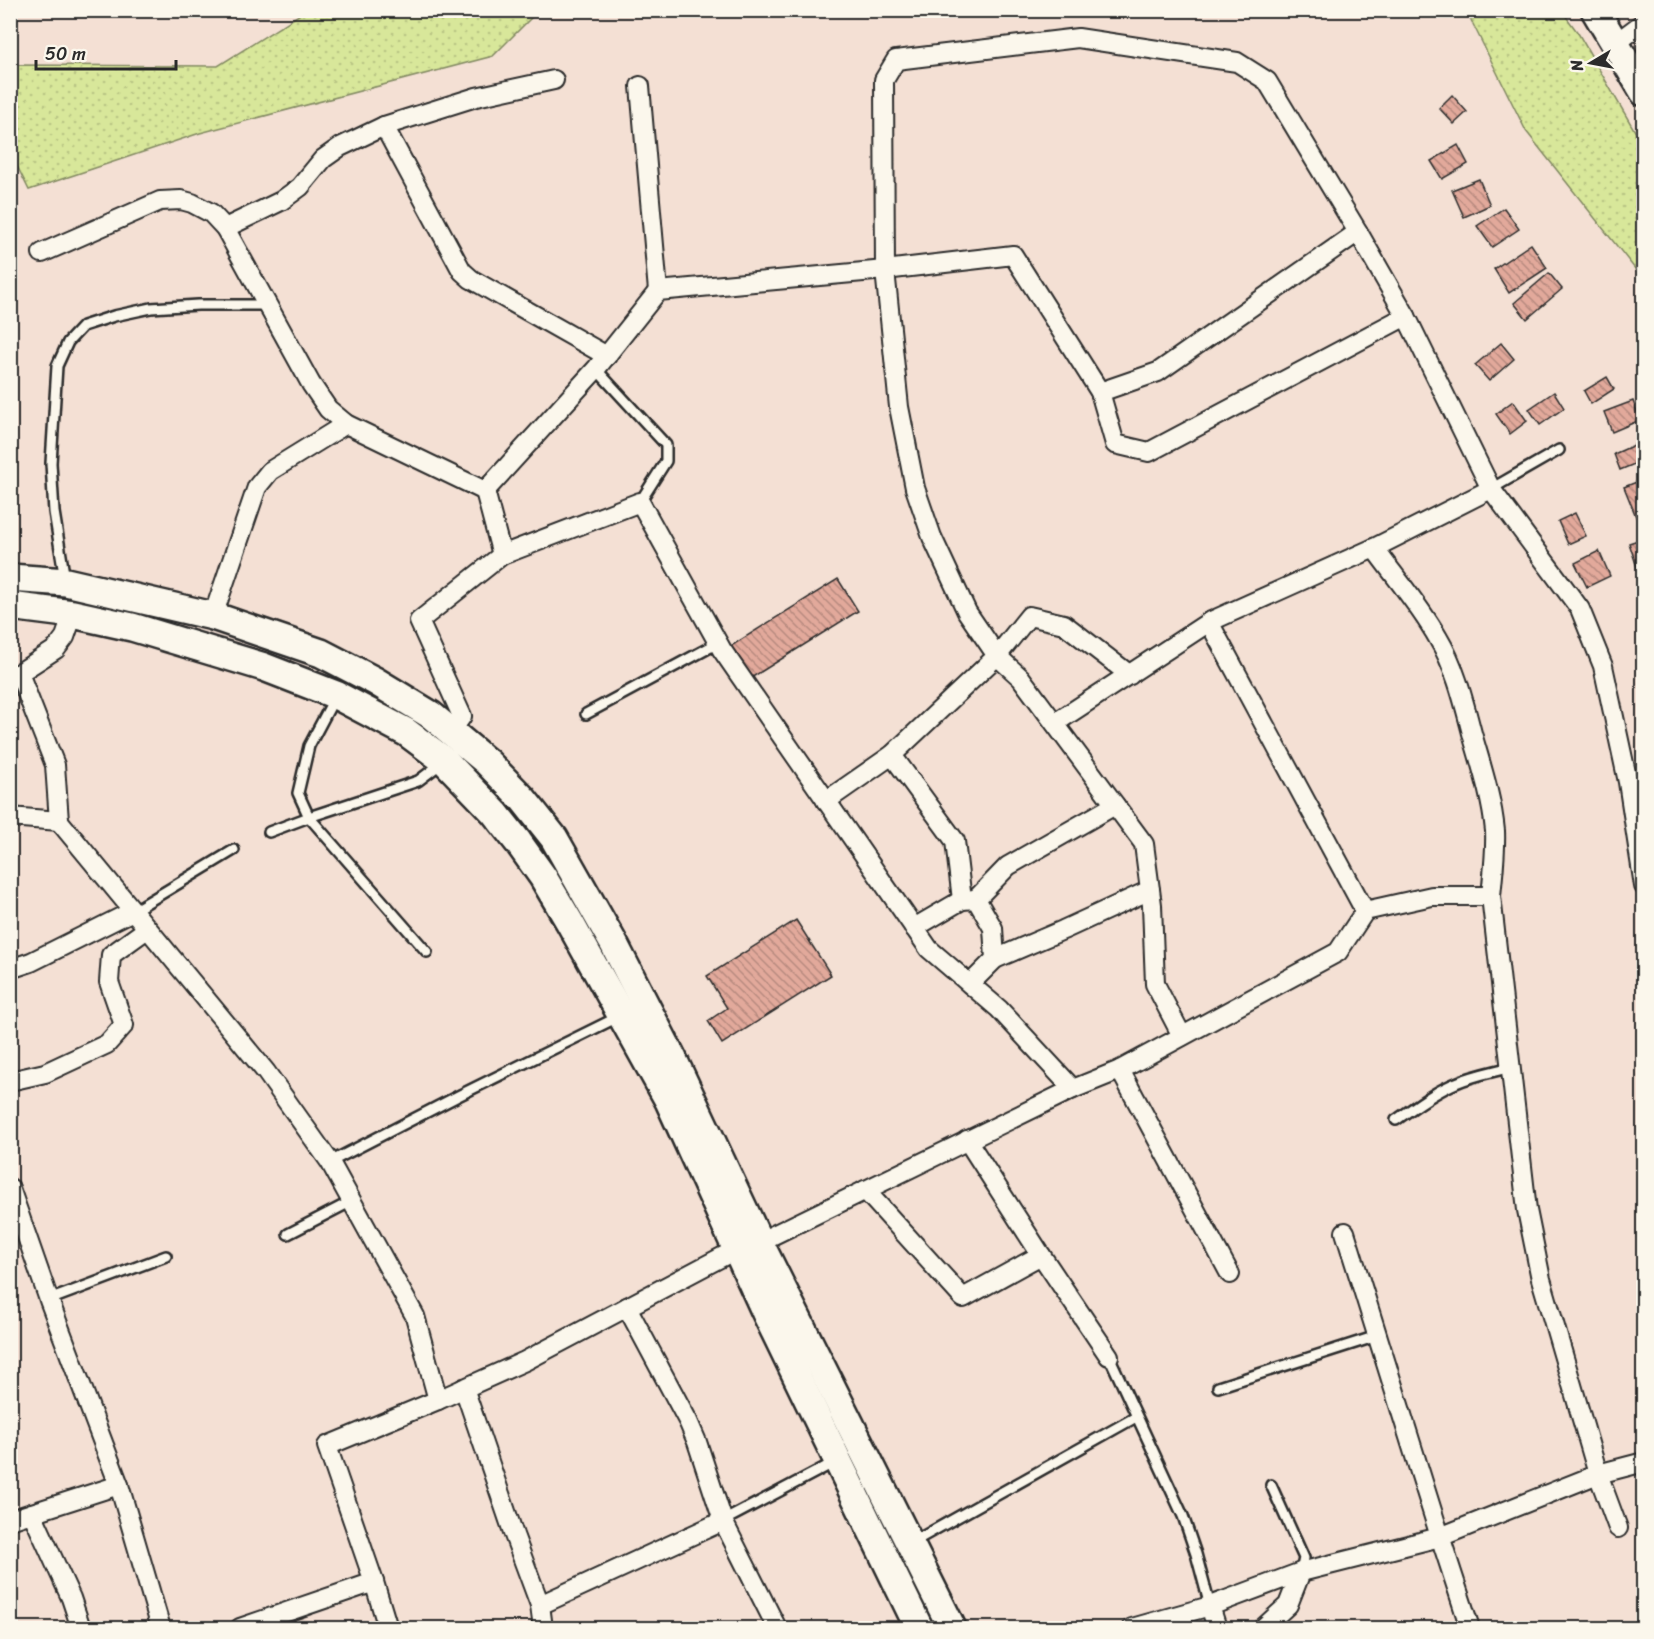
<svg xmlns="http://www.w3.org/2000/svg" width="1654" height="1639" font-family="Sriracha,sans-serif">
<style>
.grass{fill:url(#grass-dots);stroke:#828962;stroke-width:1.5}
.building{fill:url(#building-back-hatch);stroke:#2b2b2b;stroke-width:1.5}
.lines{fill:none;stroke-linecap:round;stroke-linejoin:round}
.lane-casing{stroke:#2b2b2b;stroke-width:14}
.street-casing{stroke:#2b2b2b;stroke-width:22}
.secondary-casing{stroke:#2b2b2b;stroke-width:32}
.lane{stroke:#fbf7ec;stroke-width:9}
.street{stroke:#fbf7ec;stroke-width:18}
.secondary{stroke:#fbf7ec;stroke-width:27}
</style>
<defs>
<pattern id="grass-dots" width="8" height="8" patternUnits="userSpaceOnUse" patternTransform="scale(1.5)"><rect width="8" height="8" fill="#d8e79a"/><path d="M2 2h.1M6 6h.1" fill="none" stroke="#bac685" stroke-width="1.8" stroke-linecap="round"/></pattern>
<pattern id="building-back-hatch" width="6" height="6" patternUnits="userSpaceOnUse" patternTransform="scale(1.5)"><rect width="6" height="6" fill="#e2a99b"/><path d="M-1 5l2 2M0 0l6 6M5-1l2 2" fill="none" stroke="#b78a7f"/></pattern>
</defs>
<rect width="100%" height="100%" fill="#f4e0d4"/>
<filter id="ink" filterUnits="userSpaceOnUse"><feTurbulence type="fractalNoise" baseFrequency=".0167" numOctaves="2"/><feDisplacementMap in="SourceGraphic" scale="12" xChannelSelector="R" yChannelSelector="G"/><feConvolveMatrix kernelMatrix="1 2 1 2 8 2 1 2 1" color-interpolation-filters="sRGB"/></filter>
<g filter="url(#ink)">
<!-- grass -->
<g class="grass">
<path d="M305 11H549L533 16 493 56 200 133 29 190 12 156H11V65L218 66Z"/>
<path d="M1456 11H1562L1578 33 1643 145V279L1526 131 1469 16Z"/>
</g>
<!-- building -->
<g class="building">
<path d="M1452 95 1467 112 1454 124 1439 108Z"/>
<path d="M1458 145 1468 164 1442 179 1431 161Z"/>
<path d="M1479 179 1490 205 1464 217 1452 190Z"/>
<path d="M1504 208 1519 229 1492 247 1477 226Z"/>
<path d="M1531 244 1547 268 1509 293 1494 269Z"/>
<path d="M1549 273 1562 289 1527 319 1514 303Z"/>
<path d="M1501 343 1514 359 1489 381 1475 365Z"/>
<path d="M1607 377 1614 389 1591 404 1584 391Z"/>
<path d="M1554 392 1564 408 1540 425 1529 409Z"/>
<path d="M1513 401 1527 421 1510 434 1496 414Z"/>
<path d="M1633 401 1640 420 1612 432 1604 412Z"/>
<path d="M1641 442 1644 449V460L1620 470 1614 454Z"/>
<path d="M1644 479V516L1637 519 1624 487Z"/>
<path d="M1575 513 1586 536 1568 544 1558 521Z"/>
<path d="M1644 538V568L1638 570 1629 543Z"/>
<path d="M1599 551 1610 576 1587 587 1575 563Z"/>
<path d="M838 579 858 611 751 678 731 646Z"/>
<path d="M1644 659V687H1641L1637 660Z"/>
<path d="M796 920 831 975 722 1044 708 1021 727 1008 707 976Z"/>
</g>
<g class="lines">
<defs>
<g id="lane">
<path d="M596 369 666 445V461L640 502"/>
<path d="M1491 489 1559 450"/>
<path d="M65 580 54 512 51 463 57 366 68 342 83 326 114 316 151 308 198 305H268"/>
<path d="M335 697 309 746 298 793 309 817 427 952"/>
<path d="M586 714 718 643"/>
<path d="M269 832 309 817 418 781 443 762"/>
<path d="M133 911 234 850"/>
<path d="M1396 1120C1415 1107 1434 1092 1456 1083 1474 1075 1493 1072 1511 1067"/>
<path d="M330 1162 460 1095 620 1016"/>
<path d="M288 1234 352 1201"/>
<path d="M49 1300 166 1256"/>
<path d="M1109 1356 1183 1516 1196 1554 1210 1606"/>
<path d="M1218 1387 1377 1336"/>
<path d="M1271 1485 1304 1558 1301 1572"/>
<path d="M723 1521 835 1462"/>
<path d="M913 1542 1136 1417"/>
</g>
<g id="street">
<path d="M1616 43 1644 22"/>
<path d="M640 86 658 291 885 270 1013 255 1100 392 1115 444 1149 452 1406 316"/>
<path d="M384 126 462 271 471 279 607 356"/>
<path d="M225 228 281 201 300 187 323 159 340 147 384 126 476 97 554 80"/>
<path d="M42 253 160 201 181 200 192 203 211 213 225 228 311 384 328 409 346 424 485 491"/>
<path d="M1100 392 1158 372 1358 232"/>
<path d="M1374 548C1395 577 1420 606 1438 638 1456 668 1464 703 1473 737 1482 768 1492 799 1495 831 1496 853 1493 874 1491 896L1527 1210 1541 1279 1598 1474 1618 1528"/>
<path d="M502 555 485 491 596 369 658 291"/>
<path d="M213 616 257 487 270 471 346 424"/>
<path d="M1209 622 1365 911"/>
<path d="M1055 723 1209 622 1374 548 1491 489"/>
<path d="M452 730 462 716 419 621 502 555 640 502 722 650 929 949 999 1009 1073 1089 1120 1070 1338 952 1365 911 1432 896H1491"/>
<path d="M892 755 955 841 962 900"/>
<path d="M826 801 892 755 997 656 1029 616 1064 624 1130 675"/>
<path d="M10 817 59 821 55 765 19 673 56 649 65 637 73 614"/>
<path d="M59 821 266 1072 330 1162 415 1316 438 1400 525 1361 737 1249 759 1242 1073 1089"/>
<path d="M976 899 1008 866 1115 805"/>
<path d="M914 928 962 900 976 899 993 928 995 959 970 984"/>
<path d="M995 959 1063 930 1150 890"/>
<path d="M10 969 31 962 133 911"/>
<path d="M1182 1036 1155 984 1152 905 1144 844 1021 678 997 656 967 612 932 537 915 488 899 407 885 270 884 80 896 60 1078 38 1237 62 1267 81 1358 232 1406 316 1491 489 1580 609 1603 666 1628 782 1644 886"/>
<path d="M1120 1070 1230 1274"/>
<path d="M10 1081 45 1073 107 1044 124 1025 109 982 111 955 147 929"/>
<path d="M10 1188 49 1300 119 1485"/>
<path d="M865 1190 963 1298 1041 1255 967 1140"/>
<path d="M1345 1232 1438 1530 1470 1628"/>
<path d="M1041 1255 1109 1356"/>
<path d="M627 1307 688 1421 697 1442 723 1521"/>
<path d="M464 1388 514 1535 540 1605"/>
<path d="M32 1513 71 1598 81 1628"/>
<path d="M10 1520 119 1485 161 1628"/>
<path d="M374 1582 327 1446 438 1400"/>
<path d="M1210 1606 1217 1628"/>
<path d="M240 1628 374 1582 388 1628"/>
<path d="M543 1628 540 1605 723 1521 777 1628"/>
<path d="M1132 1628 1210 1606 1301 1572 1440 1537 1598 1474 1644 1462"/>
<path d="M1263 1628 1288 1605 1301 1572"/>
</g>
<g id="secondary">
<path d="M1595 10 1644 92"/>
<path d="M10 578 66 582 213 616 321 653 375 681 431 715 487 762 523 799 554 838 614 944 673 1059 759 1242 952 1628"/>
<path d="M10 606 73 614 132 627 264 667 336 695 406 732 445 761 495 813 518 842 543 877 569 921 669 1101 765 1311 919 1628"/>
</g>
</defs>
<!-- lane casing -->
<use href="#lane" class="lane-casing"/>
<!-- street casing -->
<use href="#street" class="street-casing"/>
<!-- secondary casing -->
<use href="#secondary" class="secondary-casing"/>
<!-- lane -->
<use href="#lane" class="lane"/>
<!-- street -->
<use href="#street" class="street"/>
<!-- secondary -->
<use href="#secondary" class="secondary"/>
</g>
</g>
<!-- margin -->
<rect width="1654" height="1639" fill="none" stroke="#fbf7ec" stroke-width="36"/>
<rect x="18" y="18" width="1618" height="1603" fill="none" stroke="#2b2b2b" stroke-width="2" filter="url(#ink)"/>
<!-- north arrow -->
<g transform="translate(1591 63) rotate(260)" stroke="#fbf7ec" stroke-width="4.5" paint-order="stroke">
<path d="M0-4.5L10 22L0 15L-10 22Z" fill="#2b2b2b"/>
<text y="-9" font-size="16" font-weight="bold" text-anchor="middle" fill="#2b2b2b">N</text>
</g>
<!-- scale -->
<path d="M36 60v9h140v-9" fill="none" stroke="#2b2b2b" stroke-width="3"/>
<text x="45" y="60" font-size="18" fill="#2b2b2b" stroke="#fbf7ec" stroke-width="4.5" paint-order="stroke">50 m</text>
</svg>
